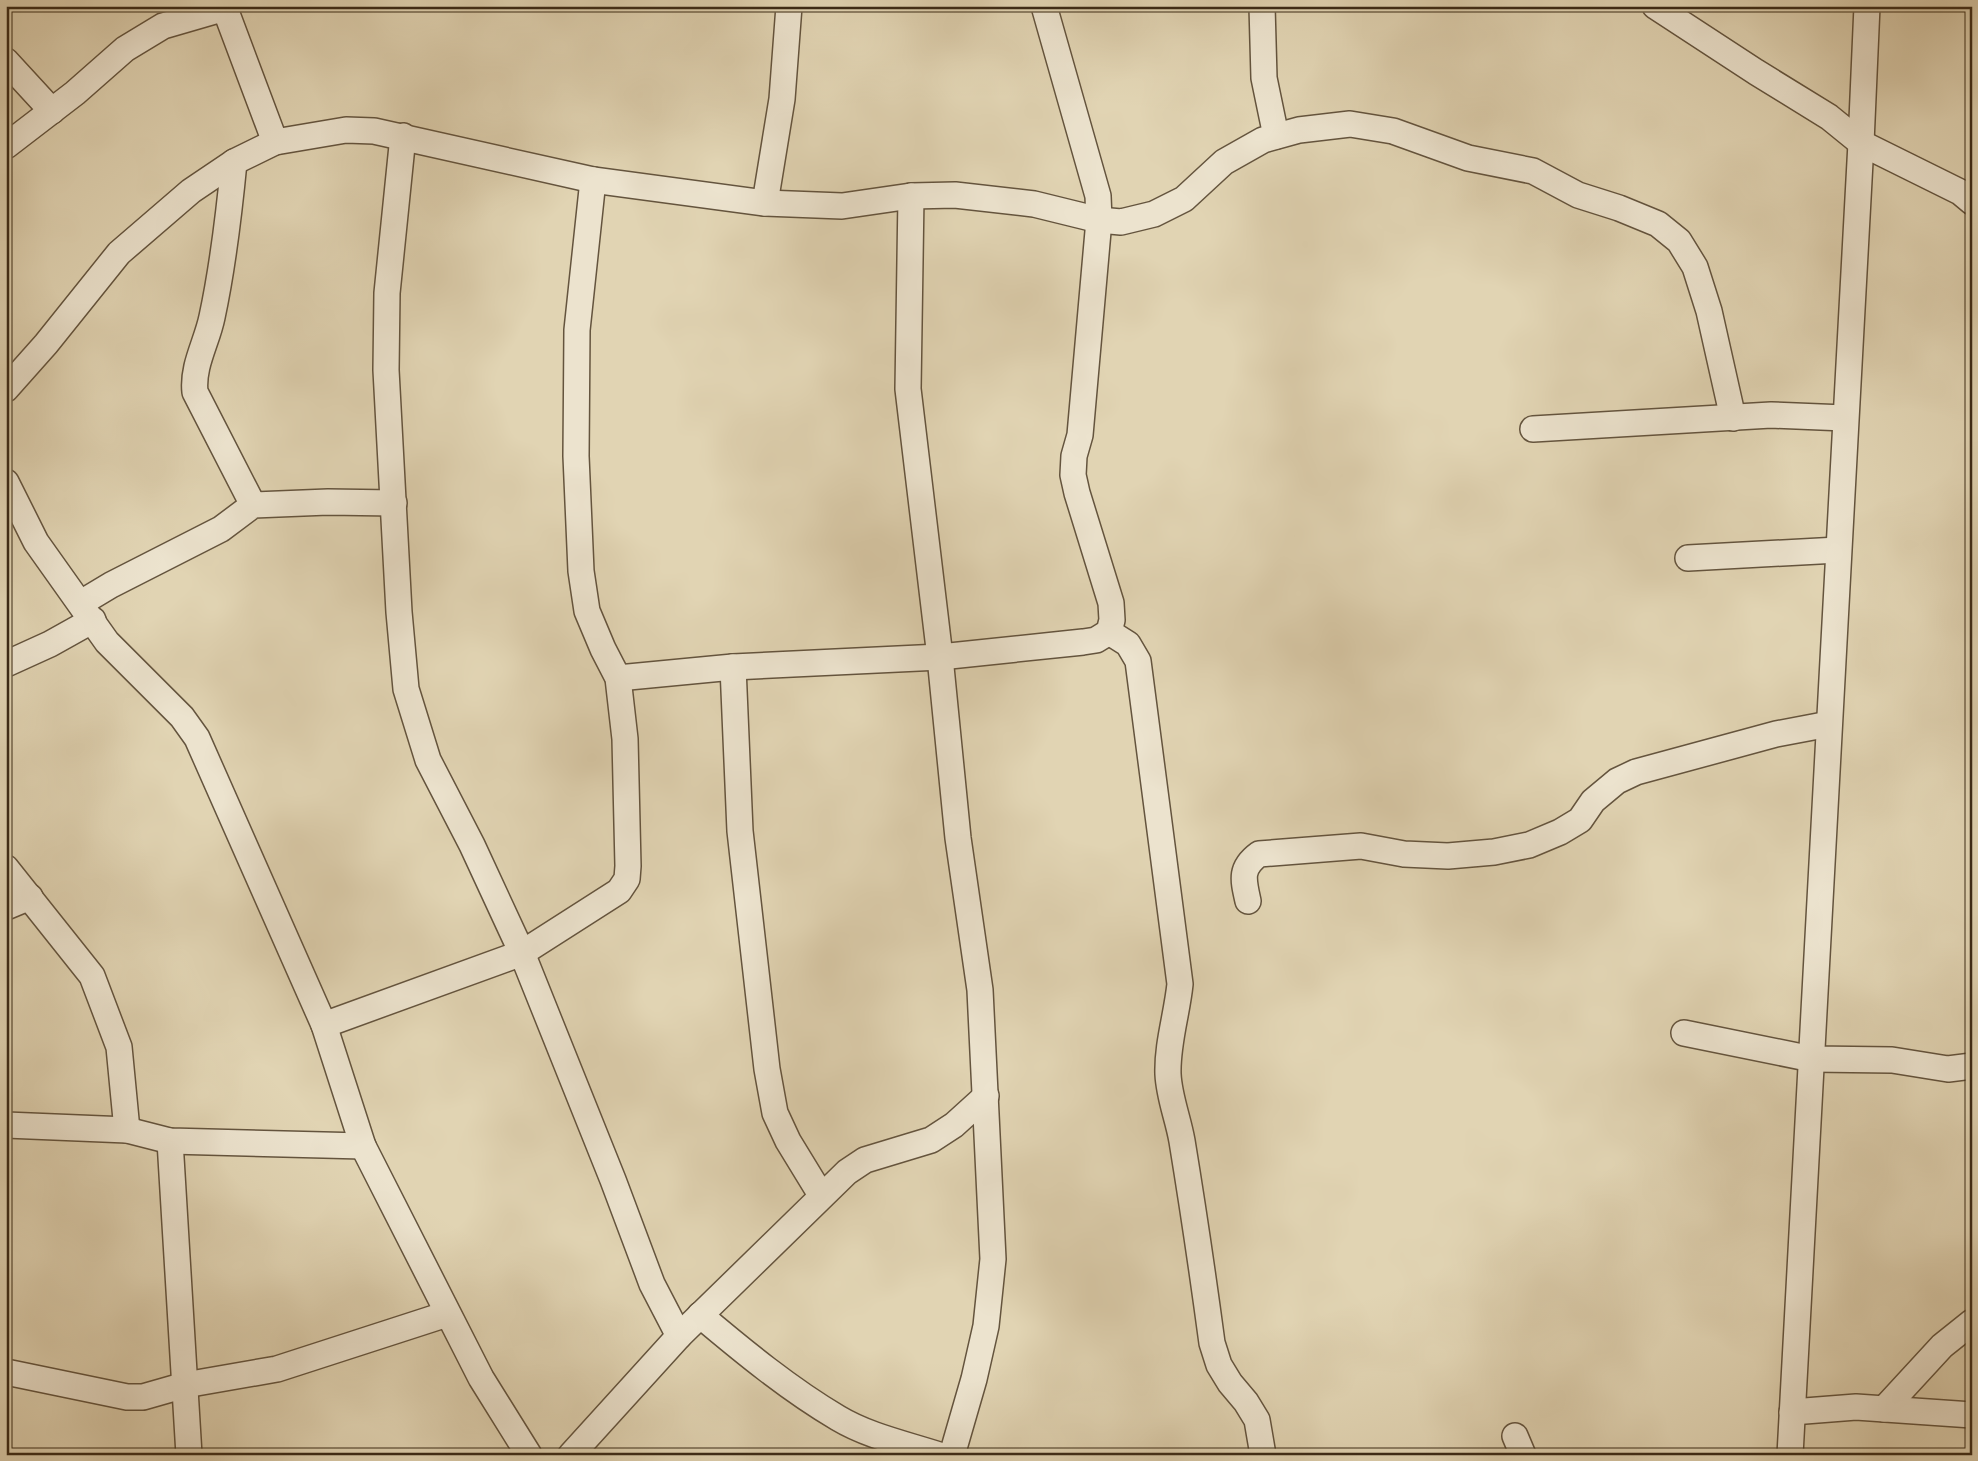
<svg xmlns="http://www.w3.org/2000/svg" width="1978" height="1461" font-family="'IM FELL English',serif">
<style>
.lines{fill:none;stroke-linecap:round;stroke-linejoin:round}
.minor-casing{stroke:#64543e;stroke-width:28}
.minor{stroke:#ece3ce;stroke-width:25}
</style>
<rect width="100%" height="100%" fill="#e1d4b3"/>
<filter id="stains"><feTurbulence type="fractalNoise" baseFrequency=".004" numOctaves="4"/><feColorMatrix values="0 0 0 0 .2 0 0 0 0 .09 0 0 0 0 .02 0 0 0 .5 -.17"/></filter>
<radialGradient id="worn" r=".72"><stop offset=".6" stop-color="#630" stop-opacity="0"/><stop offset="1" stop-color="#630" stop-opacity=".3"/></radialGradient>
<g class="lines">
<defs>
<g id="minor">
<path d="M224 6 275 142"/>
<path d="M1262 6 1264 78 1276 136"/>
<path d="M1655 6 1756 72 1829 117 1861 143 1960 192 1972 202"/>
<path d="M6 61 52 111"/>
<path d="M403 136 387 293 386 370 399 612 406 689 428 760 472 845 522 953 613 1180 652 1284 679 1336"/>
<path d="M6 146 75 93 125 49 163 26 225 8"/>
<path d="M234 162C229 214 223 266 212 317 207 342 192 366 195 392L253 505"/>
<path d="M911 196 908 389 940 657 958 838 980 990 993 1259 986 1326 974 1379 952 1455"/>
<path d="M765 203 782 99 789 6"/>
<path d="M6 389 46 344 119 253 191 191 234 162 275 142 346 130 374 131 593 180 765 203 842 206 911 196 955 195 1034 204 1099 220 1121 222 1154 214 1184 199 1224 162 1263 140 1299 130 1350 124 1393 131 1468 158 1533 171 1578 195 1619 208 1658 224 1679 241 1695 267 1709 311 1733 418"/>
<path d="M1533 429 1771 415 1845 418"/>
<path d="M6 482 36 542 107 642 182 717 197 738 324 1025 363 1146 481 1378 529 1455"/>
<path d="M1688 558 1838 550"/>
<path d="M81 603 111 585 221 529 253 505 328 502 394 503"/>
<path d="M1109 632 1128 644 1138 661 1180 984C1177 1014 1167 1044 1168 1074 1169 1097 1178 1118 1182 1141 1193 1208 1203 1276 1212 1343L1219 1365 1230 1383 1246 1402 1257 1420 1263 1455"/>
<path d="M6 664 50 644 93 620"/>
<path d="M733 667 740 831 767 1069 775 1113 788 1141 821 1195"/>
<path d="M618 678 733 667 940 657 1083 642 1096 640 1109 632 1112 620 1111 603 1077 493 1073 475 1074 456 1080 435 1099 220 1098 196 1044 6"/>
<path d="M6 868 92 976 119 1047 127 1130"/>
<path d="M1248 901C1243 879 1240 868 1259 854L1361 846 1404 854 1448 856 1494 852 1529 845 1560 832 1580 820 1593 801 1617 781 1636 772 1776 734 1829 724"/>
<path d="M6 907 30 897"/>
<path d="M324 1025 522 953 619 891 627 879 628 866 625 739 618 678 603 649 587 611 581 571 576 456 577 330 593 180"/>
<path d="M1684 1033 1812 1059 1892 1060 1948 1069 1972 1066"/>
<path d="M6 1125 127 1130 170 1141 363 1146"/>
<path d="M170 1141 189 1455"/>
<path d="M700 1315C744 1352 789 1389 838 1418 868 1436 905 1444 939 1455"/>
<path d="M6 1372 127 1397H143L185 1385 277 1369 447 1314"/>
<path d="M1884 1409 1942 1346 1972 1322"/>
<path d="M1792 1412 1856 1407 1972 1415"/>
<path d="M1515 1436 1523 1455"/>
<path d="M571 1455 679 1336 847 1172 865 1160 931 1140 954 1125 986 1096"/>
<path d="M1790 1455 1861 143 1867 6"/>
</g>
</defs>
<!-- minor casing -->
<use href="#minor" class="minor-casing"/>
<!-- minor -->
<use href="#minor" class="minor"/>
</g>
<!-- margin -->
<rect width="1978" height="1461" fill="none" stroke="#e1d4b3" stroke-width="25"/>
<rect x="8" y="8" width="1963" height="1446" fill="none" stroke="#3b2a17" stroke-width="2.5"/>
<rect x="12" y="12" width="1953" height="1436" fill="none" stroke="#3b2a17"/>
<rect width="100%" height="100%" filter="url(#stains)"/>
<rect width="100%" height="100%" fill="url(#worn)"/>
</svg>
